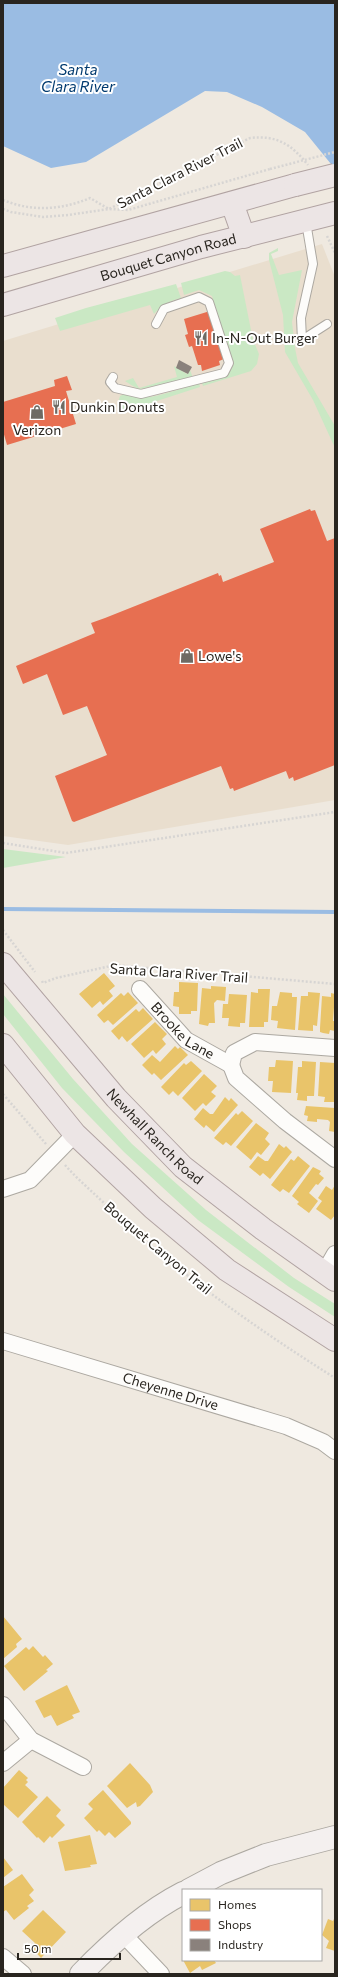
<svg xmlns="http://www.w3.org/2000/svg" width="338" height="1977" font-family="Commissioner,sans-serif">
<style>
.built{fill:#e9dece}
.green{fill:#cae8c4}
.water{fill:#9abce3}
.homes{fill:#e9c46a}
.shops{fill:#e76f51}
.industry{fill:#8a817c}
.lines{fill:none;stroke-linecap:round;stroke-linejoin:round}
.stream{stroke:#9abce3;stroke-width:4}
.lane-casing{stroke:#aca8a1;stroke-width:10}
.street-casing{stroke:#aca8a1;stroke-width:18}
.secondary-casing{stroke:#aca8a1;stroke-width:24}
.primary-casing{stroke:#b1a3a2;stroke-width:24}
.path{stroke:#d7d5d3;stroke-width:2.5;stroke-dasharray:2 2;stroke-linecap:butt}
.lane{stroke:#fdfcfa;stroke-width:8}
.street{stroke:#fdfcfa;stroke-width:16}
.secondary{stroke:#f4f0ef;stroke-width:22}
.primary{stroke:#ece5e5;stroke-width:22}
.primary-bridge-casing{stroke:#b1a3a2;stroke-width:24;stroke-linecap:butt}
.path-bridge{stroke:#d7d5d3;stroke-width:2.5;stroke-dasharray:2 2;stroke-linecap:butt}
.primary-bridge{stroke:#ece5e5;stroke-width:22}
.labels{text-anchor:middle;stroke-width:4;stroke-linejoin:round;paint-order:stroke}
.street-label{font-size:14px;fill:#29251f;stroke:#fff}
.poi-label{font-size:14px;fill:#29251f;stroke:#fff;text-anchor:start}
.water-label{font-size:15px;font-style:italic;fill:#013a6f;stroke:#fff}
</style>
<rect width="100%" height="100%" fill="#efe9e0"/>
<!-- built -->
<path class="built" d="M322 244 335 277V800L68 845 3 836V341Z"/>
<!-- green -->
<g class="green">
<path d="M278 248V251L271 254 279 275 302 270 292 322 295 348 298 363 335 426V448L313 400 285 352 283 315 269 260V253Z"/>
<path d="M225 271 230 272 235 276 240 275 253 340 259 354 257 364 251 371 203 386 202 383C214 379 230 378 233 365L212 296 199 290 184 295 181 283Z"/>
<path d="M176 284 181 298C167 302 164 304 154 314L150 305 60 331 55 318 86 308Z"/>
<path d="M174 366 187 374 190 370 193 378 140 389C137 389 128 383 125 381L133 378 139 388 177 377Z"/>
<path d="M199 383 200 387 126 411 120 408 118 402 120 396C129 392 140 398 150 397 167 394 183 388 199 383Z"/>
<path d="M3 849 66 857 3 868Z"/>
<path d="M3 994 73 1079 132 1144 206 1210 294 1278 335 1304V1317L289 1287 198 1220 124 1152 62 1088 3 1014Z"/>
</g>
<!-- water -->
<path class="water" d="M3 3H335V169L305 132 262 107 227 92 205 91 86 162 51 168 3 146Z"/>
<!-- homes -->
<g class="homes">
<path d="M104 973 115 986 109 991 113 996 103 1005 100 1001 92 1008 79 994Z"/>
<path d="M179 982 198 983 197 1011H191V1014H179V1007L173 1006 174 992H179Z"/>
<path d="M211 986 226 987 225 1001 217 1000 214 1003 215 1023H209L208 1026 199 1024 202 988 211 989Z"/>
<path d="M258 989H270L268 1022H264V1027H249L251 992 258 993Z"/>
<path d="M128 992 138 1003 113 1025 108 1020 104 1023 97 1015 121 993 124 996Z"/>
<path d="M280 992 292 993V997H297L295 1030 277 1028 278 1021 271 1020 272 1006H277Z"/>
<path d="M308 992 320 993 317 1026 313 1025V1031L298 1030 301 996H308Z"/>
<path d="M331 993 335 994 333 1021H335V1031L330 1030 329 1034 323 1033 320 1032V1028L322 996 331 997Z"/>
<path d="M229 994 247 995 245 1023H240V1027L228 1026 229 1018H222L223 1004H228Z"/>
<path d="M143 1008 153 1019 127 1042 122 1036 119 1040 111 1031 136 1009 139 1012Z"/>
<path d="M155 1022 167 1034 162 1039 166 1044 156 1054 153 1050 144 1058 131 1044Z"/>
<path d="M175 1046 178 1049 180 1047 188 1055 161 1080 154 1073 152 1075 142 1065 152 1055 160 1062Z"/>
<path d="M276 1060 293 1061 291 1093 272 1092 273 1081H268L269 1067H275Z"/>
<path d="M191 1061 202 1071 178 1096 173 1091 169 1095 161 1087 184 1063 186 1065Z"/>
<path d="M302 1061 316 1062 314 1096H307V1101L297 1100 298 1093H296L298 1067H302Z"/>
<path d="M320 1062 335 1063V1102H324L325 1097 318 1096Z"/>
<path d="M204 1074 217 1086 211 1092 216 1096 206 1106 203 1103 195 1111 182 1098Z"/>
<path d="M225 1097 229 1101 231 1098 238 1105 214 1132 206 1125 204 1128 194 1119 203 1108 210 1114H213Z"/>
<path d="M306 1106 335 1108V1132L329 1131 330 1122 328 1120 317 1119V1122L307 1121 308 1116 304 1115Z"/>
<path d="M242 1111 253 1121 231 1146 226 1142 223 1145 214 1138 236 1113 238 1115Z"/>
<path d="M256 1123 269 1133 265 1139 270 1144 261 1155 257 1152 251 1160 236 1147Z"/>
<path d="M279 1144 284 1148 286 1146 292 1152 270 1179 263 1173 260 1176 249 1167 258 1156 265 1161H268Z"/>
<path d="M298 1156 310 1166 289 1193 283 1189 280 1192 271 1185 291 1159 294 1161Z"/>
<path d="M313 1167 321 1171 319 1174 324 1178 318 1185 316 1184 309 1193 318 1201 309 1213 297 1204 299 1202 292 1196Z"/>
<path d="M335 1185V1215L331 1220 316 1209 322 1201 318 1198 326 1186 332 1190Z"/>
<path d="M3 1616 22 1639 16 1644 17 1647 3 1659Z"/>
<path d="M33 1646 43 1657 45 1655 53 1664 46 1670 48 1671 24 1691 4 1666 26 1647 29 1650Z"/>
<path d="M67 1685 80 1712 72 1715 74 1718 57 1726 51 1715 44 1718 35 1701Z"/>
<path d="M130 1763 150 1785 153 1792 140 1806 137 1807 136 1802 127 1808 107 1786Z"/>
<path d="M19 1770 28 1778 26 1780 28 1782 25 1785 38 1797 18 1818 3 1804V1788Z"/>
<path d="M103 1790 131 1822V1824L115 1838 109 1832 105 1836 99 1830 97 1832 84 1818 93 1809 88 1804Z"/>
<path d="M47 1796 61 1810 56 1816 65 1825 52 1838 50 1836 44 1843 38 1837 37 1838 22 1822Z"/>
<path d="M90 1835 97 1864 90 1865 91 1867 65 1871 58 1842Z"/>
<path d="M3 1857 13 1870 3 1878Z"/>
<path d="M22 1874 34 1890 29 1895 34 1901 27 1906 29 1908 14 1920 6 1910 3 1912V1887Z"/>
<path d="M43 1910 66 1932 41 1958 31 1947 35 1943 22 1931Z"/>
<path d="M335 1917V1951L326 1948 329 1941 322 1935 328 1919 333 1921Z"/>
<path d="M183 1960H214L216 1963 202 1970 200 1966 190 1973Z"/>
</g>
<!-- shops -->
<g class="shops">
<path d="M210 311 219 334 215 335 224 359 219 361 220 365 202 371 201 365H198L192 346 189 347 185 335 188 334 184 319Z"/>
<path d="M67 376 72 390 66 391 76 424 7 445 3 431V402L55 386 54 380Z"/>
<path d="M310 509 311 511 315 510 327 541 335 538V765L294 781 293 777 289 779 286 771 234 791 233 788 230 789 221 766 74 822 72 821 55 776 107 755 87 706 63 715 47 674 23 684 16 666 95 633 91 623 105 618 218 573 219 576 221 575 223 582 274 562 260 529Z"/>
</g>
<!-- industry -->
<path class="industry" d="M179 360 192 367 188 374 176 368Z"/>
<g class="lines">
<!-- stream -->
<path class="stream" d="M3 909 335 912"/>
<defs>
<g id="lane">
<path d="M306 222 313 264 301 318 302 340 327 324"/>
<path d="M113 377 110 382 115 388 141 394 224 373 229 363 209 302 199 297 164 309 156 324"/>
</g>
<g id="street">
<path id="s1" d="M140 989 186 1040 231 1065"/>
<path d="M231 1065 236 1078 285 1121 335 1159"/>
<path d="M231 1065 234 1053 255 1042 335 1048"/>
<path d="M3 1189 30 1180 75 1134"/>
<path d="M324 1273 335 1254"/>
<path id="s2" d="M3 1341 286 1426 323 1442 335 1451"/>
<path d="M3 1705 31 1740 83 1767"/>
<path d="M3 1763 31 1740"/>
<path d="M124 1935 161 1974"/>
<path d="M3 1957 23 1974"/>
</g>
<g id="secondary">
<path d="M189 1890 221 1873 266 1855 335 1837"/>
<path d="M81 1974C110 1944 146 1912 183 1893"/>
</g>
<g id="primary">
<path d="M232 203 244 237"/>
<path d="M3 266 295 185"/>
<path id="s3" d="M3 305 201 247 335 213"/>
<path id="s4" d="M3 964 116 1098 183 1167 263 1229 335 1280"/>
<path d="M3 1045 75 1134 153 1208 227 1270 335 1340"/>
</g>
</defs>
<!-- lane casing -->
<use href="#lane" class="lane-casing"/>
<!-- street casing -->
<use href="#street" class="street-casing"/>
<!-- secondary casing -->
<use href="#secondary" class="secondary-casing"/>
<!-- primary casing -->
<use href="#primary" class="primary-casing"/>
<!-- path -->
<g class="path">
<path d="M3 200C32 212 62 210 90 198L109 209 128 210 270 169"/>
<path d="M3 209 11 212 43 217 68 215 109 209 250 138C277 135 291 144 308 165"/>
<path d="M327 236 335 253"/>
<path d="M3 843 66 853 335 812"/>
<path d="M3 930 35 972"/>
<path d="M42 981 43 983 56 978 115 965 335 984"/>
<path d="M3 1094 46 1144"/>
<path d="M65 1165C78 1180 93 1192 107 1206 176 1272 254 1327 335 1378"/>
</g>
<!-- lane -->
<use href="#lane" class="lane"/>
<!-- street -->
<use href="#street" class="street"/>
<!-- secondary -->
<use href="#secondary" class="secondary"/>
<!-- primary -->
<use href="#primary" class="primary"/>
<defs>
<path id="primary-bridge" d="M295 185 335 175"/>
</defs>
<!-- primary-bridge casing -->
<use href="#primary-bridge" class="primary-bridge-casing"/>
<!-- path-bridge -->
<path class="path-bridge" d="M270 169 335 152"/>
<!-- primary-bridge -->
<use href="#primary-bridge" class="primary-bridge"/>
</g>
<!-- icons -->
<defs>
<symbol id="restaurant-bare" viewBox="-9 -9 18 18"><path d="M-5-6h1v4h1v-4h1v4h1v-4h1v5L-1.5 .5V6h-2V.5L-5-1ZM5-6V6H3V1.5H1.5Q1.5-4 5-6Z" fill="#6e6a63" stroke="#fff" stroke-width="2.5" paint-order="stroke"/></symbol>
<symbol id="shop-bare" viewBox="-9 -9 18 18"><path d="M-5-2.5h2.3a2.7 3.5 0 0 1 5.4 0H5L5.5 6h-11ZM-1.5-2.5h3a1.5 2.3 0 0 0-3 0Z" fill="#6e6a63" stroke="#fff" stroke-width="2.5" paint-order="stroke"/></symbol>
</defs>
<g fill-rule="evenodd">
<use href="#restaurant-bare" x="191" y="328" width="20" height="20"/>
<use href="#restaurant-bare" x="49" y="397" width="20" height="20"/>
<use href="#shop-bare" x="27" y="402" width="20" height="20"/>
<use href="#shop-bare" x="177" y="646" width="20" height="20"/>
</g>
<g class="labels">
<!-- street labels -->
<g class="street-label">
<text transform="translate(180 173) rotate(-27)" y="5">Santa Clara River Trail</text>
<text dy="5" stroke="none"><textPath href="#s3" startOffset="172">Bouquet Canyon Road</textPath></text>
<text transform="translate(179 973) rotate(4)" y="5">Santa Clara River Trail</text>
<text dy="5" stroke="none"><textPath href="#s1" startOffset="60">Brooke Lane</textPath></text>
<text dy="5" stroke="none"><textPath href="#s4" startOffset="230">Newhall Ranch Road</textPath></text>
<text transform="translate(158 1248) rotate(40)" y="5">Bouquet Canyon Trail</text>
<text dy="5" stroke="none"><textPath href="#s2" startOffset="175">Cheyenne Drive</textPath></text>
</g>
<!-- poi labels -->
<g class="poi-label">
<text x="212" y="343">In-N-Out Burger</text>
<text x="70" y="412">Dunkin Donuts</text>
<text x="37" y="435" text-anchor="middle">Verizon</text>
<text x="198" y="661">Lowe's</text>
</g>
<!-- water labels -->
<g class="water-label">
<text x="78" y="75">Santa<tspan x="78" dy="17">Clara River</tspan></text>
</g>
</g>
<!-- border -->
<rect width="338" height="1977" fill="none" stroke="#29251f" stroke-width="8"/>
<!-- legend -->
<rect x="182" y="1889" width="140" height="72" fill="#ffffff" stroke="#a9a8a5"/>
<rect x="190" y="1899" width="20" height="12" fill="#e9c46a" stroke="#a9a8a5"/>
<text x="218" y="1909" font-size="12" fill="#29251f">Homes</text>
<rect x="190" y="1919" width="20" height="12" fill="#e76f51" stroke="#a9a8a5"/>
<text x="218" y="1929" font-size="12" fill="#29251f">Shops</text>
<rect x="190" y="1939" width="20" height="12" fill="#8a817c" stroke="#a9a8a5"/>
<text x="218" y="1949" font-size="12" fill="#29251f">Industry</text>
<!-- scale -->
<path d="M18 1953v6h102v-6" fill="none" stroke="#29251f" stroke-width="2"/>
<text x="24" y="1953" font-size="12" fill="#29251f" stroke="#ffffff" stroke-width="3" paint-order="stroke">50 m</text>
</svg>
